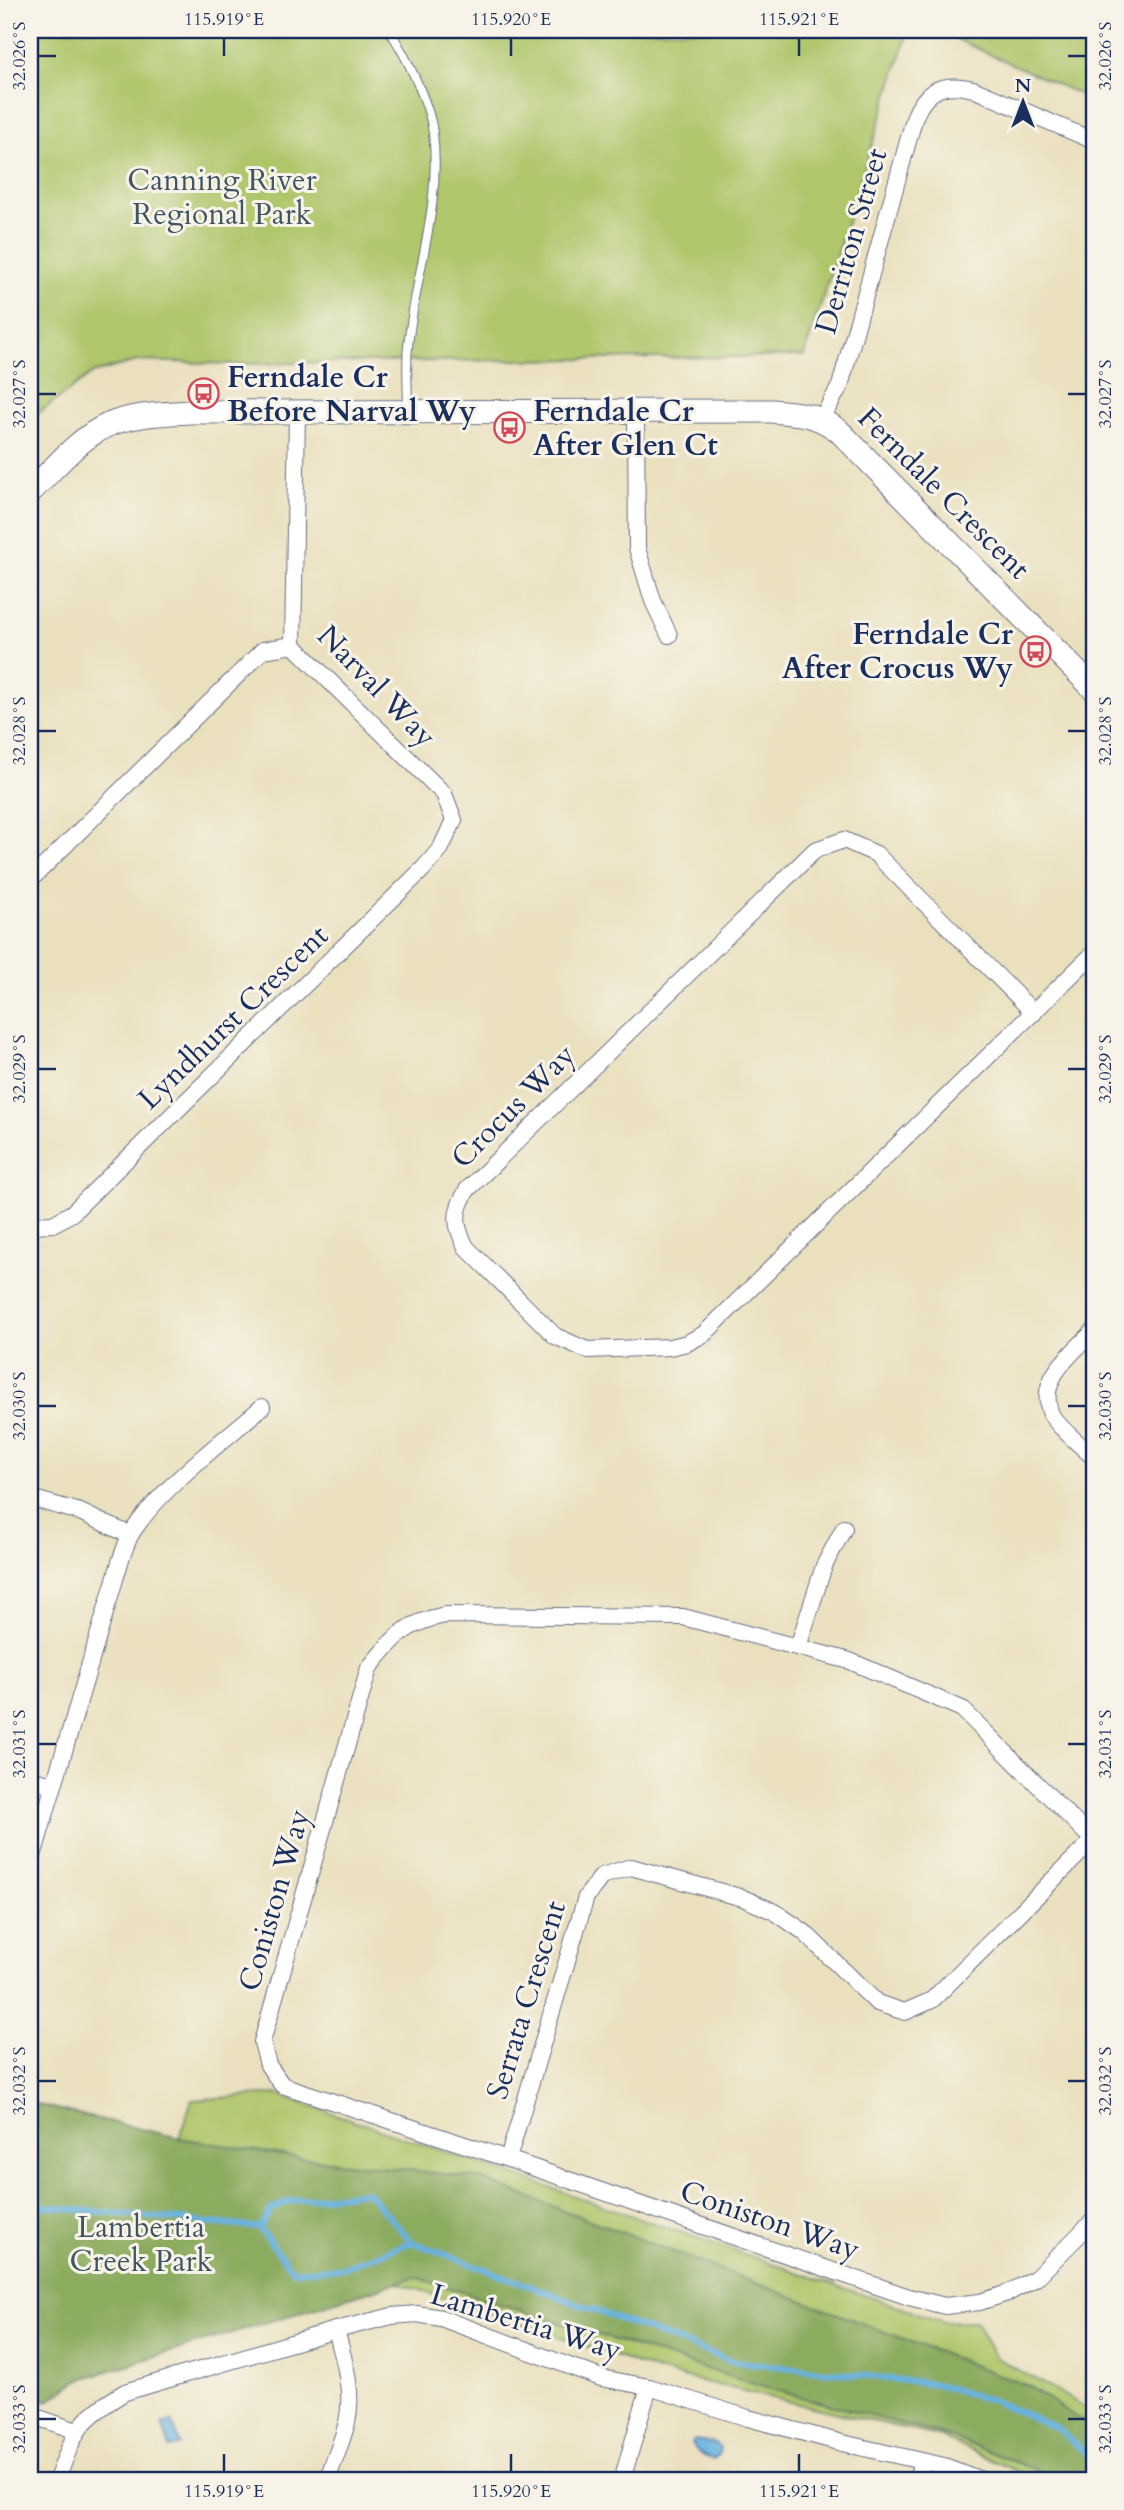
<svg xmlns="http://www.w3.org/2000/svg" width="1124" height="2510" font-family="Cardo,serif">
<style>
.green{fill:#afc66b;stroke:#657a64;stroke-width:2}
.forest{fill:#8bab5f;stroke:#536d5e;stroke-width:2}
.water{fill:#68b2e0;stroke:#42709f;stroke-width:2}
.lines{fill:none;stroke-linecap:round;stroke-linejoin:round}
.stream{stroke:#68b2e0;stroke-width:6}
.lane-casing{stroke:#636d80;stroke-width:10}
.street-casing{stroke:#636d80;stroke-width:18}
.secondary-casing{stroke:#636d80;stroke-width:25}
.lane{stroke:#fff;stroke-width:8}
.street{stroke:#fff;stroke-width:16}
.secondary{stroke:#fff;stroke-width:23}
.ticks{fill:none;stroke:#1b2f5e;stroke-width:2.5}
.labels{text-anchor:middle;stroke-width:6;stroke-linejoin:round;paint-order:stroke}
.park-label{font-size:30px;fill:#405561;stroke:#f7f3e8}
.street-label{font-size:30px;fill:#1b2f5e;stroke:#f7f3e8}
.poi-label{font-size:30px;font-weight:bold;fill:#1b2f5e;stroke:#f7f3e8;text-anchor:start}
.neatline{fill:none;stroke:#1b2f5e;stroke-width:2.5}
.ticks-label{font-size:18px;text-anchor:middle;fill:#1b2f5e}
</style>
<rect width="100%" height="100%" fill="#f7f3e8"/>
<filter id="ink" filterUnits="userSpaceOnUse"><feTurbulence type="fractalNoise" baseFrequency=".0143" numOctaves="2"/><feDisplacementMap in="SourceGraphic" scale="14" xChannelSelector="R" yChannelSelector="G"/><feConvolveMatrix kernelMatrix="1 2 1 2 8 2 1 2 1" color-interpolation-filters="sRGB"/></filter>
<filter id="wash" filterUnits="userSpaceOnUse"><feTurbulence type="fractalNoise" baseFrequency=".00686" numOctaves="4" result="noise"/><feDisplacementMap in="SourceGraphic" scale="28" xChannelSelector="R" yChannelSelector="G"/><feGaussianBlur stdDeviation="1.57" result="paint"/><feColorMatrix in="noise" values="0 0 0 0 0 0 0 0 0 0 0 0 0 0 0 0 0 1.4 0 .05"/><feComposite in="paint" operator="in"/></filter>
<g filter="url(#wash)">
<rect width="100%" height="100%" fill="#eae0be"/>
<!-- green -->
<g class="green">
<path d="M30 30H909L804 356 233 364 137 361 93 373 30 419Z"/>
<path d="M936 30H1094V101Z"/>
<path d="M276 2094 943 2322 976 2321 995 2357 1094 2412V2480H1036L941 2437 661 2372 397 2282 78 2380 48 2401 30 2393V2103L179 2138 192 2100Z"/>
</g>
<!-- forest -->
<path class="forest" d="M30 2103 179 2138 295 2157 478 2178 1028 2386 1094 2429V2480H1061L954 2438 763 2387 415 2277 78 2380 48 2401 30 2393Z"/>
<!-- water -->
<g class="water">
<path d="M172 2421 181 2445 170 2448 162 2424Z"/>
<path d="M695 2440 716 2443 720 2449 718 2455 713 2459C706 2458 693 2451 691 2443Z"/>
</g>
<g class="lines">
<!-- stream -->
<g class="stream">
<path d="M30 2205 259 2228"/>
<path d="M259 2228 293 2271 343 2268 412 2242 731 2361 936 2384 996 2402 1057 2428 1094 2461"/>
<path d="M259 2228 272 2209 290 2201 367 2192 412 2242"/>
</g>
</g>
</g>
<g filter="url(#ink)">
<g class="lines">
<defs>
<path id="lane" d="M389 30C405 53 430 105 433 133 442 205 415 275 408 346 406 367 408 389 408 410"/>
<g id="street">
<path d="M636 412 637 548 653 601 669 635"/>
<path d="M822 418 840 386 915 116C927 88 945 82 973 89L1094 141"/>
<path d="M30 880 263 650 293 645"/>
<path d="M1034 1013 876 854 844 840 815 850 467 1190C454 1212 454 1224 466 1247L555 1336 587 1350 670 1347 687 1343 704 1334 1094 953"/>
<path d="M30 1225 53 1224 72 1213 423 869 441 848 454 820 444 794 293 645 297 413"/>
<path d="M1094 1331C1073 1353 1036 1379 1051 1414 1055 1424 1085 1449 1094 1458"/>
<path d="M30 1498 80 1512 130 1535"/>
<path d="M798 1647 824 1566 844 1528"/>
<path d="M30 1779 53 1785"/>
<path d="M1094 1841 962 1709 850 1661 683 1617 445 1615C403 1624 396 1636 369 1668L262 2042 268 2065 282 2085 508 2159 909 2297 945 2306 980 2302 1008 2293 1036 2278 1094 2220"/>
<path d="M30 1866 121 1559C124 1551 127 1541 131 1534 159 1489 222 1442 262 1407"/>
<path d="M508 2159 586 1897 602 1876 631 1867 743 1898 775 1912 804 1932 877 2003 905 2012 932 2000 1093 1840"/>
<path d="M30 2415 77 2431"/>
<path d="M57 2480C76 2429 77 2421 125 2392L336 2330 392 2316 417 2314 441 2318 601 2378 649 2387 748 2418 842 2443 944 2466 981 2480"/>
<path d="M327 2480C334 2461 342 2442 347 2422 354 2392 344 2359 336 2330"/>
<path d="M622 2480 649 2387"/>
<path d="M916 2480 923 2462"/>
</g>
<path id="secondary" d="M30 492C54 469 77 439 108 425 133 414 162 414 188 412L772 411C801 414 815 413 839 431L1094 689"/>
</defs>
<!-- lane casing -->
<use href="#lane" class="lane-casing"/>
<!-- street casing -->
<use href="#street" class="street-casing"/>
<!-- secondary casing -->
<use href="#secondary" class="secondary-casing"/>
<!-- lane -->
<use href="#lane" class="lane"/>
<!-- street -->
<use href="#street" class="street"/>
<!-- secondary -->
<use href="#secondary" class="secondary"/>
</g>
</g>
<!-- ticks -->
<path class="ticks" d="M224 38V56M511 38V56M799 38V56M38 56H56M1068 56H1086M38 394H56M1068 394H1086M38 731H56M1068 731H1086M38 1069H56M1068 1069H1086M38 1406H56M1068 1406H1086M38 1744H56M1068 1744H1086M38 2081H56M1068 2081H1086M38 2419H56M1068 2419H1086M224 2454V2472M511 2454V2472M799 2454V2472"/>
<!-- icons -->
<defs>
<symbol id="bus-ring" viewBox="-11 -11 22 22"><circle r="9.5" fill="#f7f3e8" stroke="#d1495b" stroke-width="1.5"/><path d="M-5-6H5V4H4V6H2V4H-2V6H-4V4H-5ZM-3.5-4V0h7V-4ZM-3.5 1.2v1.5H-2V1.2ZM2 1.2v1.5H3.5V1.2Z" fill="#d1495b"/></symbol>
</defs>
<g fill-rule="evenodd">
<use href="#bus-ring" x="186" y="376" width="35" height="35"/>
<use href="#bus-ring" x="492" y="410" width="35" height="35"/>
<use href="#bus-ring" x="1018" y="634" width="35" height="35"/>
</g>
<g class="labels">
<!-- park labels -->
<g class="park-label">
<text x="222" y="190">Canning River<tspan x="222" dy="34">Regional Park</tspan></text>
<text x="141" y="2237">Lambertia<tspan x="141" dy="34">Creek Park</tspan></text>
</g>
<!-- street labels -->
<g class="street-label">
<text transform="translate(851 241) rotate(-74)" y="10">Derriton Street</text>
<text transform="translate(944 493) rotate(45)" y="10">Ferndale Crescent</text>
<text transform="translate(377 686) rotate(46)" y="10">Narval Way</text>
<text transform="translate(233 1017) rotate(-44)" y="10">Lyndhurst Crescent</text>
<text transform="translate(513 1106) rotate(-45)" y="10">Crocus Way</text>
<text transform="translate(274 1900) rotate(-74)" y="10">Coniston Way</text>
<text transform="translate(526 2000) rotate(-73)" y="10">Serrata Crescent</text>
<text transform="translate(770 2220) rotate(19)" y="10">Coniston Way</text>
<text transform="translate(526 2322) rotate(17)" y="10">Lambertia Way</text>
</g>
<!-- poi labels -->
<g class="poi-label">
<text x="227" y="387">Ferndale Cr<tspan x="227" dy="34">Before Narval Wy</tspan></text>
<text x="533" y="421">Ferndale Cr<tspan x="533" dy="34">After Glen Ct</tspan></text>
<text x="1013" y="644" text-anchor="end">Ferndale Cr<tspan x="1013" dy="34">After Crocus Wy</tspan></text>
</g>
</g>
<!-- margin -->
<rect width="1124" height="2510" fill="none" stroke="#f7f3e8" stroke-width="77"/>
<!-- north arrow -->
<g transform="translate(1023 102)" stroke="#f7f3e8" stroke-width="5" paint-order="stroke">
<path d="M0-5L12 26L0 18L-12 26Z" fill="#1b2f5e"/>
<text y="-10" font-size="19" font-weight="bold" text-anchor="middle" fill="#1b2f5e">N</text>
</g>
<rect x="38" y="38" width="1048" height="2434" class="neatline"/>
<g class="ticks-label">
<text x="224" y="25">115.919°E</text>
<text x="511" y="25">115.920°E</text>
<text x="799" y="25">115.921°E</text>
<text transform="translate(19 56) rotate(-90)" y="6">32.026°S</text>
<text transform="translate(1105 56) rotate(-90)" y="6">32.026°S</text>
<text transform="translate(19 394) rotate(-90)" y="6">32.027°S</text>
<text transform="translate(1105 394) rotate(-90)" y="6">32.027°S</text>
<text transform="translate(19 731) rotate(-90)" y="6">32.028°S</text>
<text transform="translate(1105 731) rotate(-90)" y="6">32.028°S</text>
<text transform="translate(19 1069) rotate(-90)" y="6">32.029°S</text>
<text transform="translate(1105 1069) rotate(-90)" y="6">32.029°S</text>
<text transform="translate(19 1406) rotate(-90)" y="6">32.030°S</text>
<text transform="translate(1105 1406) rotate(-90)" y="6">32.030°S</text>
<text transform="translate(19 1744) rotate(-90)" y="6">32.031°S</text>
<text transform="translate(1105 1744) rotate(-90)" y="6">32.031°S</text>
<text transform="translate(19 2081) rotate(-90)" y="6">32.032°S</text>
<text transform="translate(1105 2081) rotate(-90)" y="6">32.032°S</text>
<text transform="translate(19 2419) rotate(-90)" y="6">32.033°S</text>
<text transform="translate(1105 2419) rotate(-90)" y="6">32.033°S</text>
<text x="224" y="2497">115.919°E</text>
<text x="511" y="2497">115.920°E</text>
<text x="799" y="2497">115.921°E</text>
</g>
</svg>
